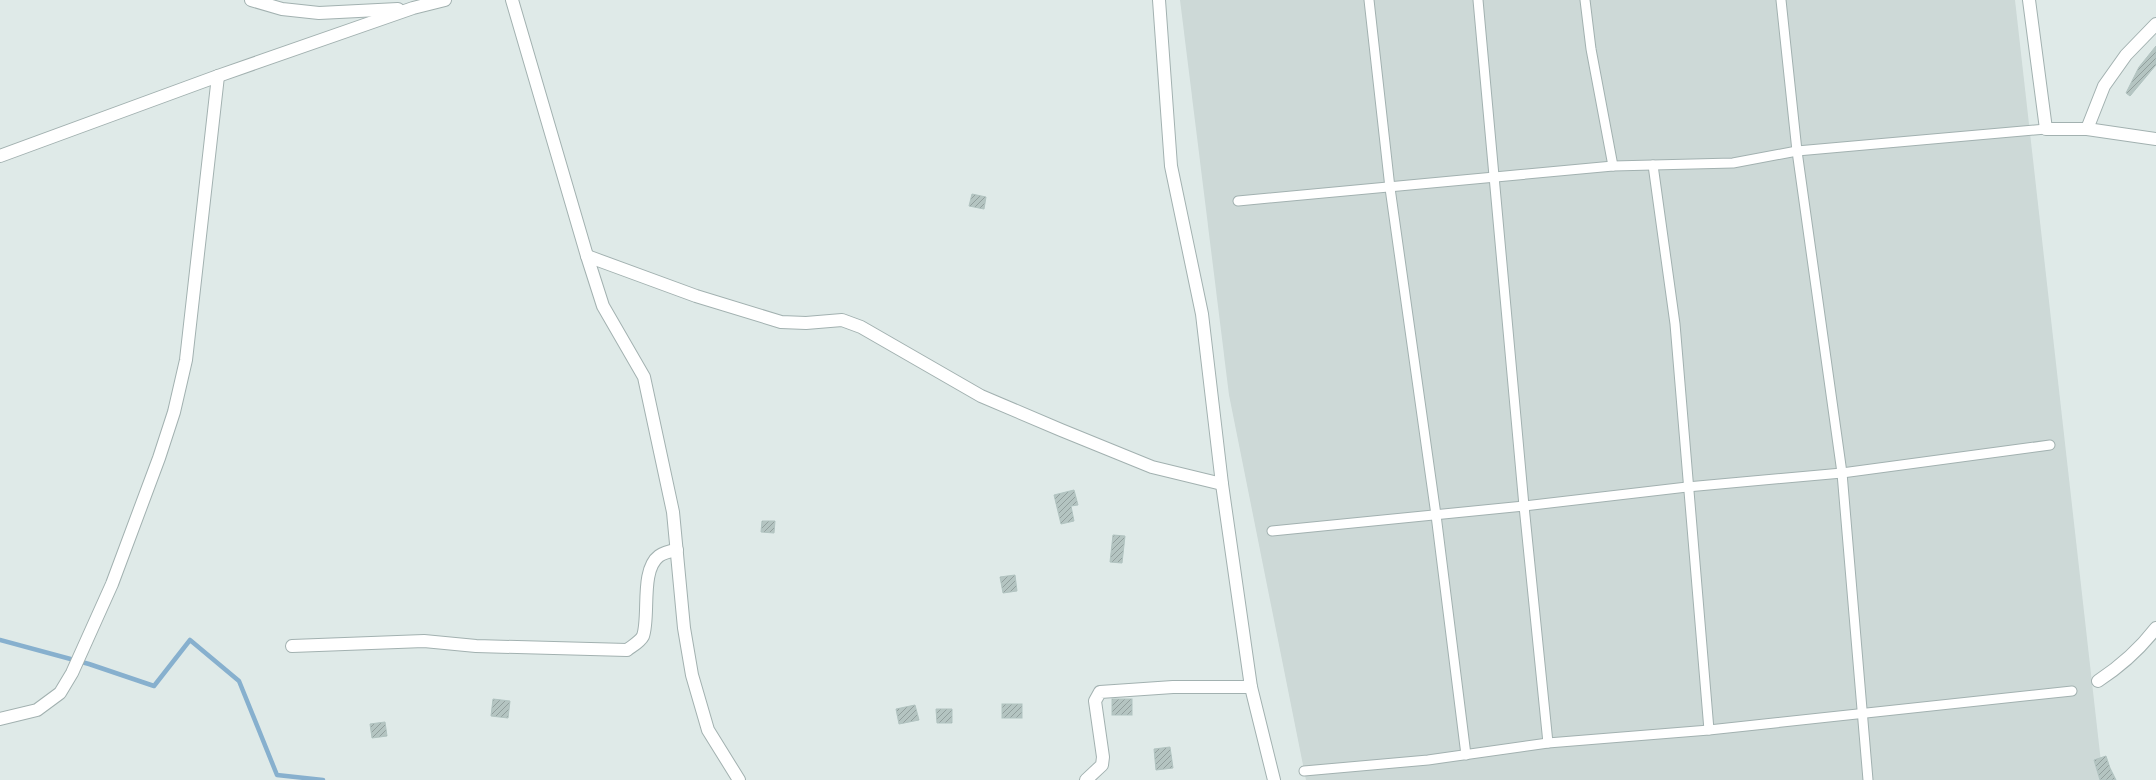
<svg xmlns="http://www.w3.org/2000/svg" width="2156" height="780" font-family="'Work Sans',sans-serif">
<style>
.built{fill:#cdd9d7}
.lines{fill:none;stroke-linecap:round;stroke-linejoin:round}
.stream{stroke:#87b0ce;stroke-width:4.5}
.building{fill:url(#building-hatch);stroke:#b1c3c0}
.lane-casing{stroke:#a2b1b0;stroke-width:11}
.street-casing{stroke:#a2b1b0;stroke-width:14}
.lane{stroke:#fff;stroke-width:9}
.street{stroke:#fff;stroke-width:12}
</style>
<defs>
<pattern id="building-hatch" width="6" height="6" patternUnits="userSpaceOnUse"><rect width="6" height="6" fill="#b4c4c1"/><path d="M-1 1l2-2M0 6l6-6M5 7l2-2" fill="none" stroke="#92a09e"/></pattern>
</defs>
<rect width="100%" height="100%" fill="#dfeae8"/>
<!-- built -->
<path class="built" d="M1180 0H2015L2103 780H1306L1229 395Z"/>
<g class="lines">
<!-- stream -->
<path class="stream" d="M0 640 89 664 154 686 190 640 239 681 277 775 323 780"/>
</g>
<!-- building -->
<g class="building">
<path d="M2156 46V65L2130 96 2126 93 2139 67Z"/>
<path d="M972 194 986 197 984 209 969 206Z"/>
<path d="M1074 490 1078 505 1071 506 1074 521 1061 524 1054 495Z"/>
<path d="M762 521H775L774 533 761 532Z"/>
<path d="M1113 535 1125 536 1122 563 1110 562Z"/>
<path d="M1015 575 1017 591 1003 593 1000 577Z"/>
<path d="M493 699 510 701 508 718 491 716Z"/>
<rect x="1112" y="699" width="20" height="16"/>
<rect x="1002" y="704" width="20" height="14"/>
<path d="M915 705 919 720 899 724 896 709Z"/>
<path d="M936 709H952V723H937Z"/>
<path d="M385 722 387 736 372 738 370 724Z"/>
<path d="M1170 747 1173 768 1156 770 1154 749Z"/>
<path d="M2106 756 2110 768 2116 780H2100L2094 760Z"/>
</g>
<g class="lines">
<defs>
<g id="lane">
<path d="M1369 0 1390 188 1436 515 1466 755"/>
<path d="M1478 0 1524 506 1548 743"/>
<path d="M1585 0 1591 49 1613 166"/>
<path d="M1781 0 1797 151 1842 473 1868 780"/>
<path d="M1653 165 1675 324 1709 730"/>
<path d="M1238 201 1613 166 1733 163 1797 151 2046 129"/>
<path d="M1272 531 1524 506 1687 487 1842 473 2050 445"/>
<path d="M1304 771 1428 760 1548 743 1709 730 2072 691"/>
</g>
<g id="street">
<path d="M251 0 282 9 319 13 398 9"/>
<path d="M512 0 587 256 603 306 644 377 673 512 684 628 692 675 708 730 739 780"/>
<path d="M1159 0 1171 166 1202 314 1222 484 1251 687 1274 780"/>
<path d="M2029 0 2046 129H2087L2156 139"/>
<path d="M2087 129 2104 86 2126 55 2156 24"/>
<path d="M0 156 218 76 413 8 445 0"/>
<path d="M587 256 696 296 781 322 806 323 842 320 861 327 981 396 1061 430 1152 467 1222 484"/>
<path d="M292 646 424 641 476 646 627 650C632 646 640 642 643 636 650 616 640 570 659 556 663 553 671 551 677 550"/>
<path d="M2098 681C2121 666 2139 650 2156 628"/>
<path d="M0 719 37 710 60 693 72 673 112 584 159 458 174 412 186 360 218 76"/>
<path d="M1086 780 1102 765 1103 757 1095 701 1100 692 1173 687H1251"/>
</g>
</defs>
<!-- lane casing -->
<use href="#lane" class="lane-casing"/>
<!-- street casing -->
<use href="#street" class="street-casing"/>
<!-- lane -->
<use href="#lane" class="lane"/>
<!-- street -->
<use href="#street" class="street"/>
</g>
</svg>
